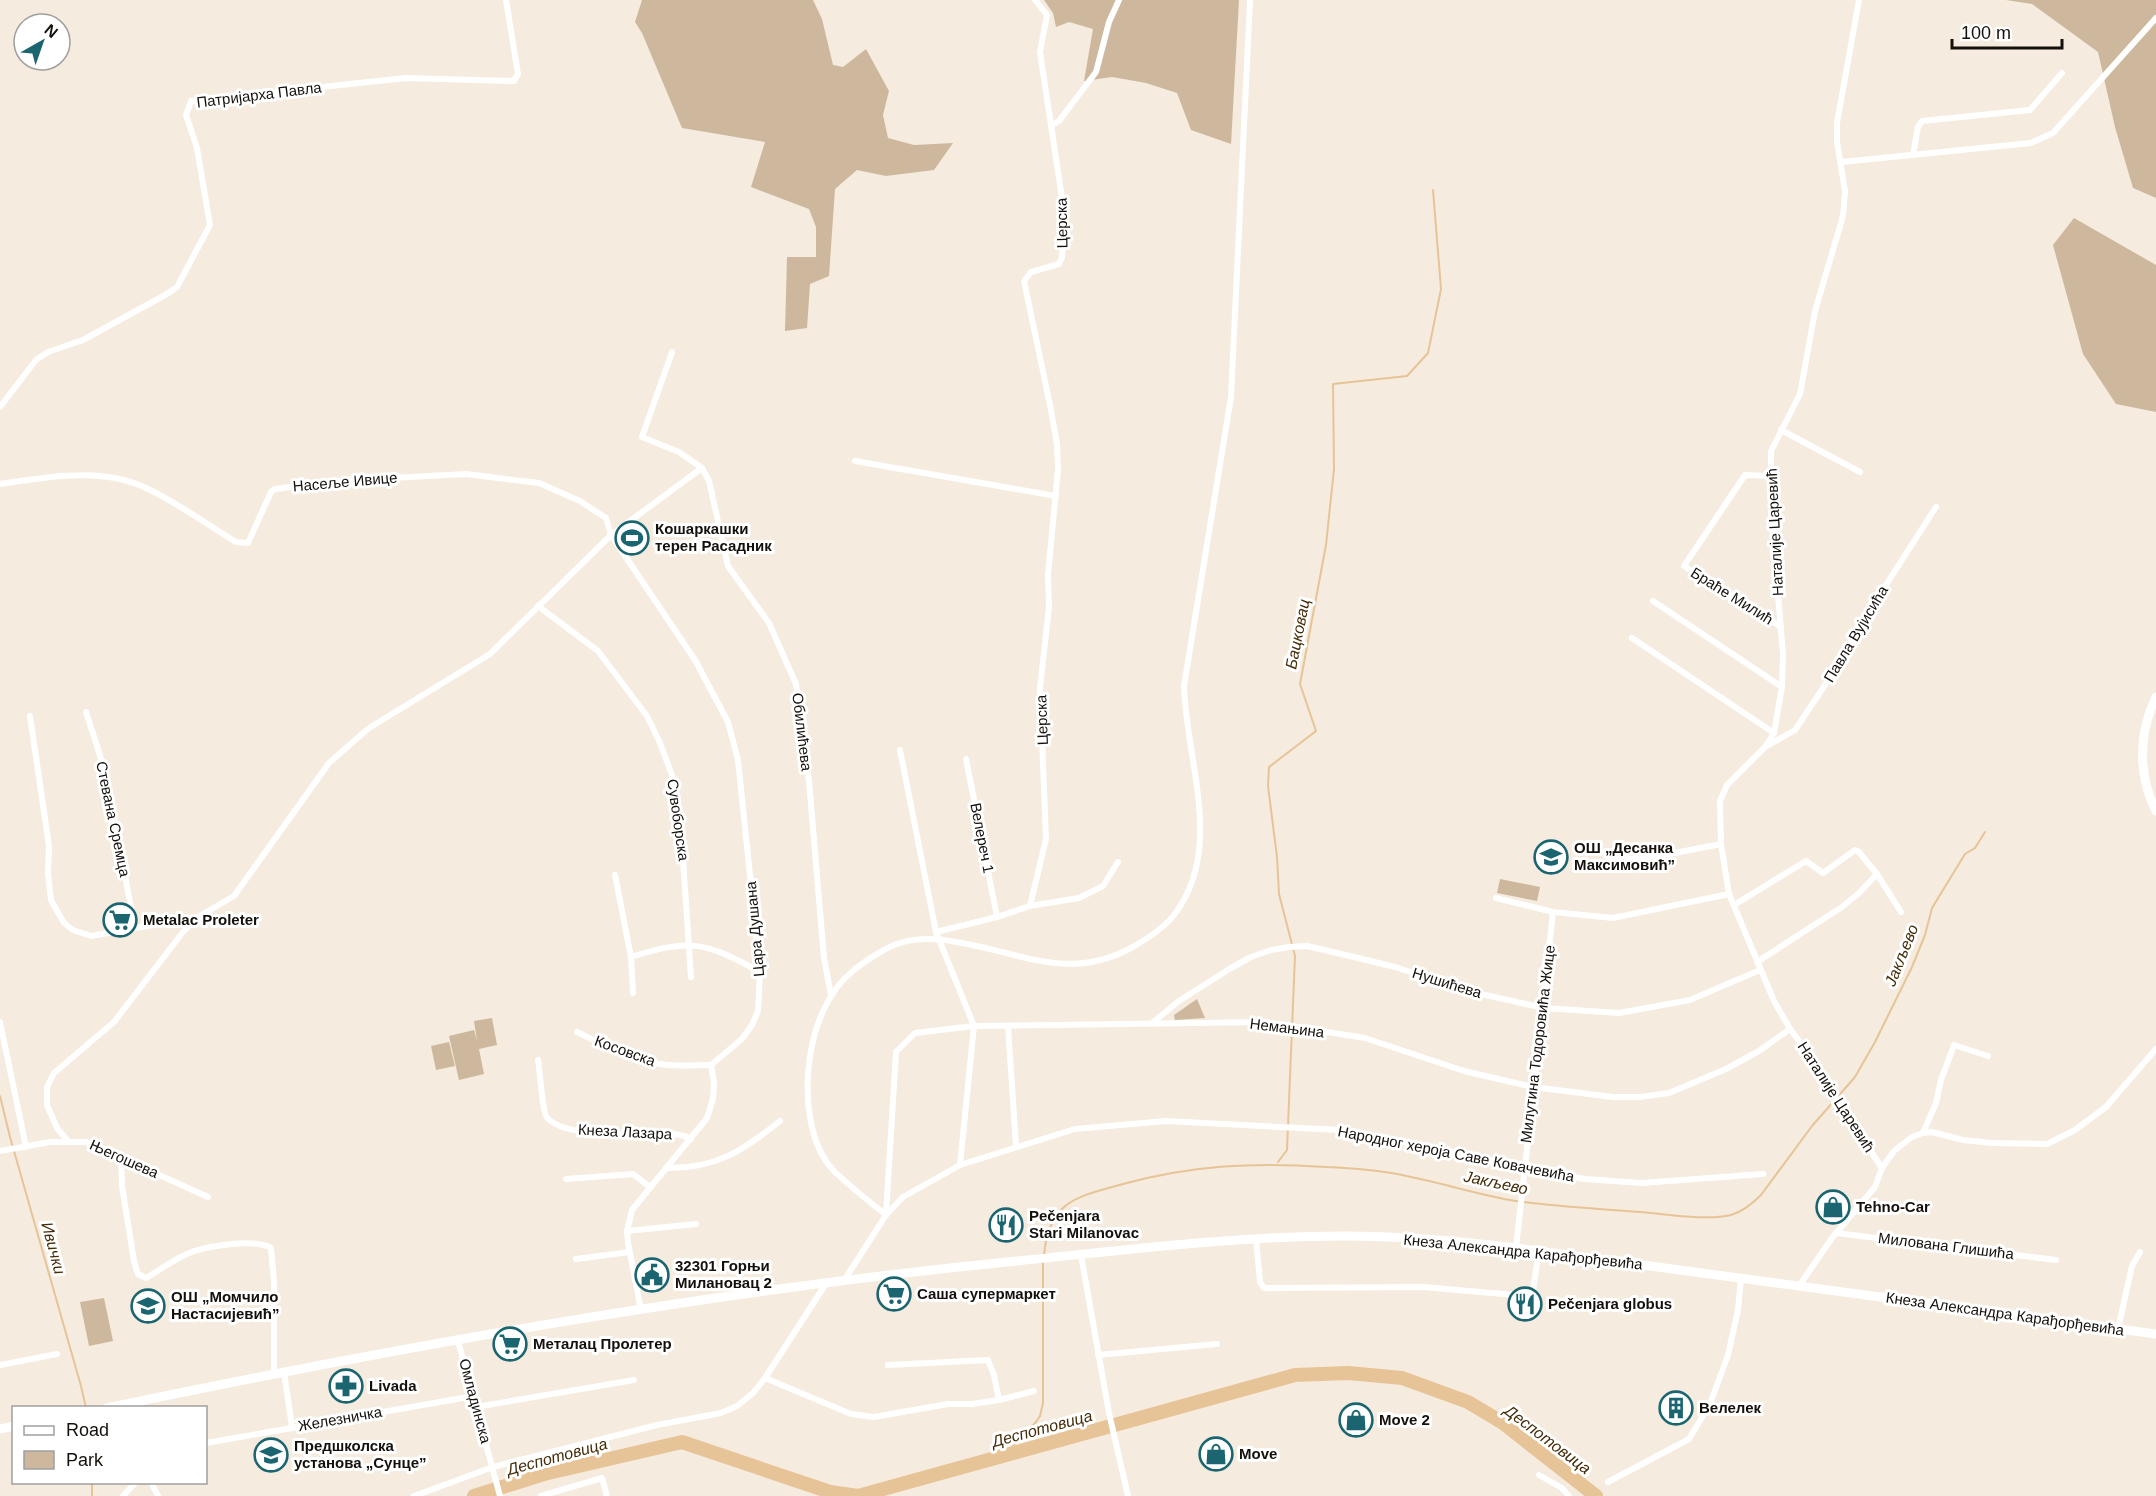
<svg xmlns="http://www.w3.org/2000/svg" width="2156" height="1496" font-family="Helvetica,sans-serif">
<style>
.green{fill:#ceb89d}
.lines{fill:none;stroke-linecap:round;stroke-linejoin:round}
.stream{stroke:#e7c498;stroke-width:2}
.river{stroke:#e7c498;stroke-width:14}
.street{stroke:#fff;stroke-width:6}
.secondary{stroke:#fff;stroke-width:9}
.labels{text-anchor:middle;stroke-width:6;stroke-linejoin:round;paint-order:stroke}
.street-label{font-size:15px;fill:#14100c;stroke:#fff}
.poi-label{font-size:15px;font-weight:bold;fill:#14100c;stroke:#fff;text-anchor:start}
.water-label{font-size:16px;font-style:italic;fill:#442c08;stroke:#fff}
</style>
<rect width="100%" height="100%" fill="#f5ebde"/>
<!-- green -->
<g class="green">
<path d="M642 0H813L822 19 833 65 843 67 866 49 889 91 883 115 888 138 914 145 953 143 934 170 886 176 857 170 835 189 829 276 810 284 807 328 785 331 787 257H816V227L809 209 751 187 765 142 682 128 642 33 635 22Z"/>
<path d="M1044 0H1239L1231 144 1191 130 1177 93 1146 83 1112 77 1084 81 1093 29 1069 22 1056 27 1053 13Z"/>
<path d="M2006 0H2156V198L2133 188 2115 127 2098 52 2032 4Z"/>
<path d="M2074 218 2156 265V412L2116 404 2083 354 2053 245Z"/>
<path d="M634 527 643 540 630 549 622 536Z"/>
<path d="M1500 879 1540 887 1537 901 1497 893Z"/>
<path d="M1197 999 1205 1018 1175 1020 1174 1015Z"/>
<path d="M492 1018 497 1045 479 1049 484 1074 459 1080 449 1036 474 1030 477 1041 474 1021Z"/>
<path d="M449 1042 455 1066 436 1070 431 1046Z"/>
<path d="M104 1298 113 1341 89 1346 80 1302Z"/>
</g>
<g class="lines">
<!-- stream -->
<g class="stream">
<path d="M0 1096 10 1137 81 1386 86 1408"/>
<path d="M1278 1162 1287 1150 1295 956 1279 894 1277 857 1268 786 1269 767 1316 731 1300 684 1326 545 1334 469 1333 384 1407 376 1428 353 1441 289 1433 190"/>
<path d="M1044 1255C1049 1201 1076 1197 1123 1184 1193 1165 1254 1162 1326 1167 1351 1168 1378 1170 1402 1175 1437 1182 1470 1192 1504 1199 1549 1207 1595 1208 1640 1212 1666 1214 1706 1221 1731 1215 1742 1212 1753 1203 1761 1195L1812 1126 1855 1077 1875 1042 1912 967 1925 935 1932 908 1965 854 1975 848 1985 832"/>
<path d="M1004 1456 1036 1422 1040 1416 1043 1403V1261"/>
<path d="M92 1482V1496"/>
</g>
<!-- river -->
<path class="river" d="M474 1496 544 1474 682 1442 830 1492 858 1496 1295 1375 1348 1373 1402 1378 1468 1402 1503 1423 1596 1496"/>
<!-- street -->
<g class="street">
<path d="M1052 125 1059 121 1096 72 1109 22 1119 0"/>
<path d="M1913 155 1918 127 1922 121 2030 110 2062 73"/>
<path d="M1842 162 2031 143 2053 133 2156 18"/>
<path d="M672 352 642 437 679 452 702 468 709 481 728 566 769 623 796 684 809 781 824 958 831 995"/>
<path d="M0 407 36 360 48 352 83 340 167 294 177 287 210 225 197 148 186 115 191 101 406 78 514 81 518 74 506 0"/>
<path d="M1781 430 1860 472"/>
<path d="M855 461 1056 496"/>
<path d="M1771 476 1745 475 1684 566 1781 627"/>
<path d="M0 484C40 478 83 470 124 480 157 488 206 524 236 542L248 543 271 492 275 489 335 481 466 474 539 483 580 501 606 518 611 535 695 660 728 722 738 760 760 972 758 1011 752 1025 742 1039 711 1065 714 1083 713 1099 707 1118 632 1210 627 1231 628 1243 641 1310"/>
<path d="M1653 601 1782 687"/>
<path d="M538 606 598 651 647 716 660 743 673 778 680 815 691 977"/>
<path d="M1632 638 1774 733"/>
<path d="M86 712 105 771 135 928"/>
<path d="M30 716 49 846 48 873 51 900 64 923 73 930 91 936 197 917"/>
<path d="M1765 747 1795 730 1837 667 1868 613 1936 507"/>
<path d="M900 750 936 932"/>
<path d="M966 759 997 917"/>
<path d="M1610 860 1649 858 1721 844"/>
<path d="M615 875 631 957 633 993"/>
<path d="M1496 898 1553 912 1613 918 1729 894"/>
<path d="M1734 905 1806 861 1823 873 1855 850 1859 852 1877 874 1901 912"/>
<path d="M1030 906 1046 839 1040 688 1049 607 1048 575 1058 469 1057 444 1050 405 1024 281 1031 272 1059 264 1062 257 1065 218 1040 52 1047 15 1035 0"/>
<path d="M631 957C691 938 705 942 760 972"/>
<path d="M1757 962 1842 907 1858 894 1877 874"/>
<path d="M0 1022 26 1147"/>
<path d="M1151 1024 1179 1001 1231 968 1251 957 1271 950 1289 947 1307 946 1350 956 1395 967 1476 993 1544 1008 1619 1013 1690 1000 1760 970"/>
<path d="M1008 1026 1016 1146"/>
<path d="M577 1032C606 1046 636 1063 669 1065 683 1066 697 1065 711 1065"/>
<path d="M538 1060C540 1071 542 1108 546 1116 558 1136 623 1135 645 1135 661 1135 677 1131 691 1139"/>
<path d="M1923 1133 1936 1103 1941 1080 1954 1045 1988 1056"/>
<path d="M68 1141 57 1128 47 1105V1087L54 1073 114 1022 183 932 198 917 234 896 329 763 369 728 490 654 611 535 702 468"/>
<path d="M0 1151 50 1142H86L208 1197"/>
<path d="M121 1158 122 1186 134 1261 138 1274 146 1278C160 1270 173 1260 187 1254 204 1246 255 1238 271 1248L274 1282V1374"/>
<path d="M960 1165 974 1026 936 932 997 917 1030 906 1079 898 1103 886 1118 862"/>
<path d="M666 1168C715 1169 743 1151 780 1121"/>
<path d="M1882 1168 1894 1151 1912 1137 1923 1133 1932 1132 1963 1140 1992 1143 2047 1144 2075 1130 2106 1107 2156 1049"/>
<path d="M566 1179 633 1174 650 1187"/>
<path d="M886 1215C869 1201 850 1187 834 1171 809 1145 805 1099 809 1064 813 1029 826 992 855 969 867 960 880 951 894 945 914 937 935 938 956 942 1020 952 1068 982 1131 948 1147 939 1163 929 1174 915 1225 849 1186 761 1184 686L1231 397 1250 0"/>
<path d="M886 1215 896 1052 915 1033 974 1026 1265 1022 1365 1038 1464 1071 1533 1087 1613 1097H1640L1669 1093 1726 1069 1759 1051 1790 1029"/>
<path d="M627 1231 696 1224"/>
<path d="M1836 1233 2056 1260"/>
<path d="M1256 1239 1260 1282 1264 1288 1423 1287 1526 1296 1533 1290 1539 1251"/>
<path d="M1516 1248 1553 912"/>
<path d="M1081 1255 1109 1413 1128 1496"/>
<path d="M576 1259 630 1252"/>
<path d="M845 1279 886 1215 903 1197 960 1165 1075 1129 1166 1121 1340 1130 1429 1147 1524 1168 1585 1179 1642 1183 1763 1174"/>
<path d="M1799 1286 1832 1238 1875 1187 1882 1168 1838 1102 1817 1064 1790 1029 1774 1001 1729 894 1721 844 1720 801 1727 785 1765 747 1774 733 1782 687 1783 654 1771 512V451L1800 394 1815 311 1843 216 1845 191 1837 142V123L1859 0"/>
<path d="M232 1317 274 1308"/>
<path d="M2118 1329 2132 1266 2140 1252"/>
<path d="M458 1341 500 1496"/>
<path d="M1098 1355 1217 1344"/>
<path d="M0 1365 57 1354"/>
<path d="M888 1365 988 1360 994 1375 999 1400 1034 1391"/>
<path d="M284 1372 292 1427"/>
<path d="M765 1378 851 1414 874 1417 948 1404H972L999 1400"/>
<path d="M476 1407 634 1380"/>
<path d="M206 1443 474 1396"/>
<path d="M1539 1475 1562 1488 1569 1496"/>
<path d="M151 1482 158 1496"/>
<path d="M1608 1482 1689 1439 1710 1404 1728 1355 1738 1310 1741 1278"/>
<path d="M123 1496 136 1482"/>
<path d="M414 1496 493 1467 657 1425 721 1413 737 1406 753 1393 765 1378 827 1282"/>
<path d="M541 1496 602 1478 607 1496"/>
</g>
<!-- secondary -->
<g class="secondary">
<path d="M2156 697C2138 734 2138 775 2156 811"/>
<path d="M107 1408C408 1345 712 1291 1017 1261 1126 1250 1236 1236 1345 1236 1402 1236 1459 1241 1516 1248L2156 1334"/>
<path d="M0 1429 14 1426"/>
</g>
</g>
<!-- icons -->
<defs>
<symbol id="stadium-ring" viewBox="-11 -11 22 22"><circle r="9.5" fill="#fff" stroke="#1b6571" stroke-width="1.5"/><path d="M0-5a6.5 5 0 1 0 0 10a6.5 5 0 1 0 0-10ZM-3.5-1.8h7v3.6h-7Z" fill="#1b6571"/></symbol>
<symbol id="school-ring" viewBox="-11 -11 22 22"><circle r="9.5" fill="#fff" stroke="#1b6571" stroke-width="1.5"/><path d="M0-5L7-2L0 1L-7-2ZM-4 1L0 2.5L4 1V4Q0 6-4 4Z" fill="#1b6571"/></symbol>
<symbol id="supermarket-ring" viewBox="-11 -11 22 22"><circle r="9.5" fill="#fff" stroke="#1b6571" stroke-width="1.5"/><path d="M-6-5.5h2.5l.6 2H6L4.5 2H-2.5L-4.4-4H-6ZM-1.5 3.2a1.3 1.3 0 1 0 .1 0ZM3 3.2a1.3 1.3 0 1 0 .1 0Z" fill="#1b6571"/></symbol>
<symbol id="shop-ring" viewBox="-11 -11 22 22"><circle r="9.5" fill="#fff" stroke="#1b6571" stroke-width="1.5"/><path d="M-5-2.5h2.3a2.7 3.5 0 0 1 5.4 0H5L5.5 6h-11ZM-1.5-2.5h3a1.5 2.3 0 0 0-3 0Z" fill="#1b6571"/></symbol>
<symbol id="restaurant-ring" viewBox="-11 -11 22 22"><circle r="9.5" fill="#fff" stroke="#1b6571" stroke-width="1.5"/><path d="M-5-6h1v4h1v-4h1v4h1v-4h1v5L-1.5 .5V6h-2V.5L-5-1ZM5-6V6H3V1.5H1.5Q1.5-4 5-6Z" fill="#1b6571"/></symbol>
<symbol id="civic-ring" viewBox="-11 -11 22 22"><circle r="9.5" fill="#fff" stroke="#1b6571" stroke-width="1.5"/><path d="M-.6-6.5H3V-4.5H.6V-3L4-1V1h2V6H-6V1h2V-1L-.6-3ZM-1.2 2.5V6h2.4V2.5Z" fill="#1b6571"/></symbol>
<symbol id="pharmacy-ring" viewBox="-11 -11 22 22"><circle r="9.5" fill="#fff" stroke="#1b6571" stroke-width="1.5"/><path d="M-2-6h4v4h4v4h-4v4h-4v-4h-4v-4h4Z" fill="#1b6571"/></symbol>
<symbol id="building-ring" viewBox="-11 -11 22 22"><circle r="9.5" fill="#fff" stroke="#1b6571" stroke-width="1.5"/><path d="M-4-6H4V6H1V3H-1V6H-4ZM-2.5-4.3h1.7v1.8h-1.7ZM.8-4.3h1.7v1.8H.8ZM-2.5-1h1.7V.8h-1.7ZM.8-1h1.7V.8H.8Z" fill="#1b6571"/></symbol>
</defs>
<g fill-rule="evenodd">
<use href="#stadium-ring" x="613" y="519" width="38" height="38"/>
<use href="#school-ring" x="1532" y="838" width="38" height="38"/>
<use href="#supermarket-ring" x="101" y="901" width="38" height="38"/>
<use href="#shop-ring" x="1814" y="1188" width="38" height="38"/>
<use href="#restaurant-ring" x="987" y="1206" width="38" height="38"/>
<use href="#civic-ring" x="633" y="1256" width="38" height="38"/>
<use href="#supermarket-ring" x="875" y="1275" width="38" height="38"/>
<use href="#restaurant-ring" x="1506" y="1285" width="38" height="38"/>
<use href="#school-ring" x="129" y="1287" width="38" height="38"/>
<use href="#supermarket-ring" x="491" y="1325" width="38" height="38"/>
<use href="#pharmacy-ring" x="327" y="1367" width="38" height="38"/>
<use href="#building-ring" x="1657" y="1389" width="38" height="38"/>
<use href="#shop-ring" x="1337" y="1401" width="38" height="38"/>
<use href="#shop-ring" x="1197" y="1435" width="38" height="38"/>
<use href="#school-ring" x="252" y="1436" width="38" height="38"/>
</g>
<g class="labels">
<!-- street labels -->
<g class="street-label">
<text transform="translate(259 95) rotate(-7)" y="5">Патријарха Павла</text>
<text transform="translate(1062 223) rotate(-91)" y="5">Церска</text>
<text transform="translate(345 482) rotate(-5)" y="5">Насеље Ивице</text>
<text transform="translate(1775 532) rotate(-93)" y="5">Наталије Царевић</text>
<text transform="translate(1732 596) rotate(32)" y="5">Браће Милић</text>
<text transform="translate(1856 634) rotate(-59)" y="5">Павла Вујисића</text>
<text transform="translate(1042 720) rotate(-92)" y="5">Церска</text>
<text transform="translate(802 732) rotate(83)" y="5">Обилићева</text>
<text transform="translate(113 819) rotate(78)" y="5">Стевана Сремца</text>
<text transform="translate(678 820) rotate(82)" y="5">Сувоборска</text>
<text transform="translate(982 838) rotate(79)" y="5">Велереч 1</text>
<text transform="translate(755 929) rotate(-95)" y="5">Цара Душана</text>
<text transform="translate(1447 983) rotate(17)" y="5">Нушићева</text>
<text transform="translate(1287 1028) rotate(7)" y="5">Немањина</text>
<text transform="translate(1538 1044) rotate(-83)" y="5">Милутина Тодоровића Жице</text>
<text transform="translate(625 1051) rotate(20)" y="5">Косовска</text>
<text transform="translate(1836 1097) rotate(57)" y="5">Наталије Царевић</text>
<text transform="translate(625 1132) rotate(3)" y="5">Кнеза Лазара</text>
<text transform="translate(1456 1154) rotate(11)" y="5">Народног хероја Саве Ковачевића</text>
<text transform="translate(124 1159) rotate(24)" y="5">Његошева</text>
<text transform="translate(1946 1246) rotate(7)" y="5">Милована Глишића</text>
<text transform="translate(1523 1252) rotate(6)" y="5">Кнеза Александра Карађорђевића</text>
<text transform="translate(2005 1314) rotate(8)" y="5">Кнеза Александра Карађорђевића</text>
<text transform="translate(475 1401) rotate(75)" y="5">Омладинска</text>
<text transform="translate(340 1419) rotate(-10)" y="5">Железничка</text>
</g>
<!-- poi labels -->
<g class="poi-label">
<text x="655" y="534">Кошаркашки<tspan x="655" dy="17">терен Расадник</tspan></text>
<text x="1574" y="853">ОШ „Десанка<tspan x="1574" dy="17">Максимовић”</tspan></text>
<text x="143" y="925">Metalac Proleter</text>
<text x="1856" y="1212">Tehno-Car</text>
<text x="1029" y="1221">Pečenjara<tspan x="1029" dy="17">Stari Milanovac</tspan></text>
<text x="675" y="1271">32301 Горњи<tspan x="675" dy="17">Милановац 2</tspan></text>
<text x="917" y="1299">Саша супермаркет</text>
<text x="171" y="1302">ОШ „Момчило<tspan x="171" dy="17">Настасијевић”</tspan></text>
<text x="1548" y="1309">Pečenjara globus</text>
<text x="533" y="1349">Металац Пролетер</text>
<text x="369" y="1391">Livada</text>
<text x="1699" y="1413">Велелек</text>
<text x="1379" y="1425">Move 2</text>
<text x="294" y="1451">Предшколска<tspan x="294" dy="17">установа „Сунце”</tspan></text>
<text x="1239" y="1459">Move</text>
</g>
<!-- water labels -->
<g class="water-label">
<text transform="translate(1297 634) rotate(-79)" y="6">Бацковац</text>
<text transform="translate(1901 955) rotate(-68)" y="6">Јакљево</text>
<text transform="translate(1496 1182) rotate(12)" y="6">Јакљево</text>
<text transform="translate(54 1248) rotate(75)" y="6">Ивички</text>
<text transform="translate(1042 1428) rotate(-15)" y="6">Деспотовица</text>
<text transform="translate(1548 1439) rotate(37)" y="6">Деспотовица</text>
<text transform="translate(557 1456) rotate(-15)" y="6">Деспотовица</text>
</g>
</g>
<!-- legend -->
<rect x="12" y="1406" width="195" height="78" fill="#ffffff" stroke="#a19f9e" stroke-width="1.5"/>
<rect x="24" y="1426" width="30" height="9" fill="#ffffff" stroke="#a19f9e" stroke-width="1.5"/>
<text x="66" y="1436" font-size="18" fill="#14100c">Road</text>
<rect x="24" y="1451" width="30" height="18" fill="#ceb89d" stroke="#a19f9e" stroke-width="1.5"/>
<text x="66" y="1466" font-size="18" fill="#14100c">Park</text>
<!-- north arrow -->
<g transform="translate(42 42) rotate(40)"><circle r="28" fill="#ffffff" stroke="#a19f9e" stroke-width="1.5"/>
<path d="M0-4.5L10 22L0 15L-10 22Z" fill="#1b6571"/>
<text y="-9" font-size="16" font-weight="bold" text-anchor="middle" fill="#14100c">N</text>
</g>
<!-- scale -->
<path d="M1952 39v9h110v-9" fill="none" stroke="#14100c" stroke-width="3"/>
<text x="1961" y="39" font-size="18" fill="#14100c" stroke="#ffffff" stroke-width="4.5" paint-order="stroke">100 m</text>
</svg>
